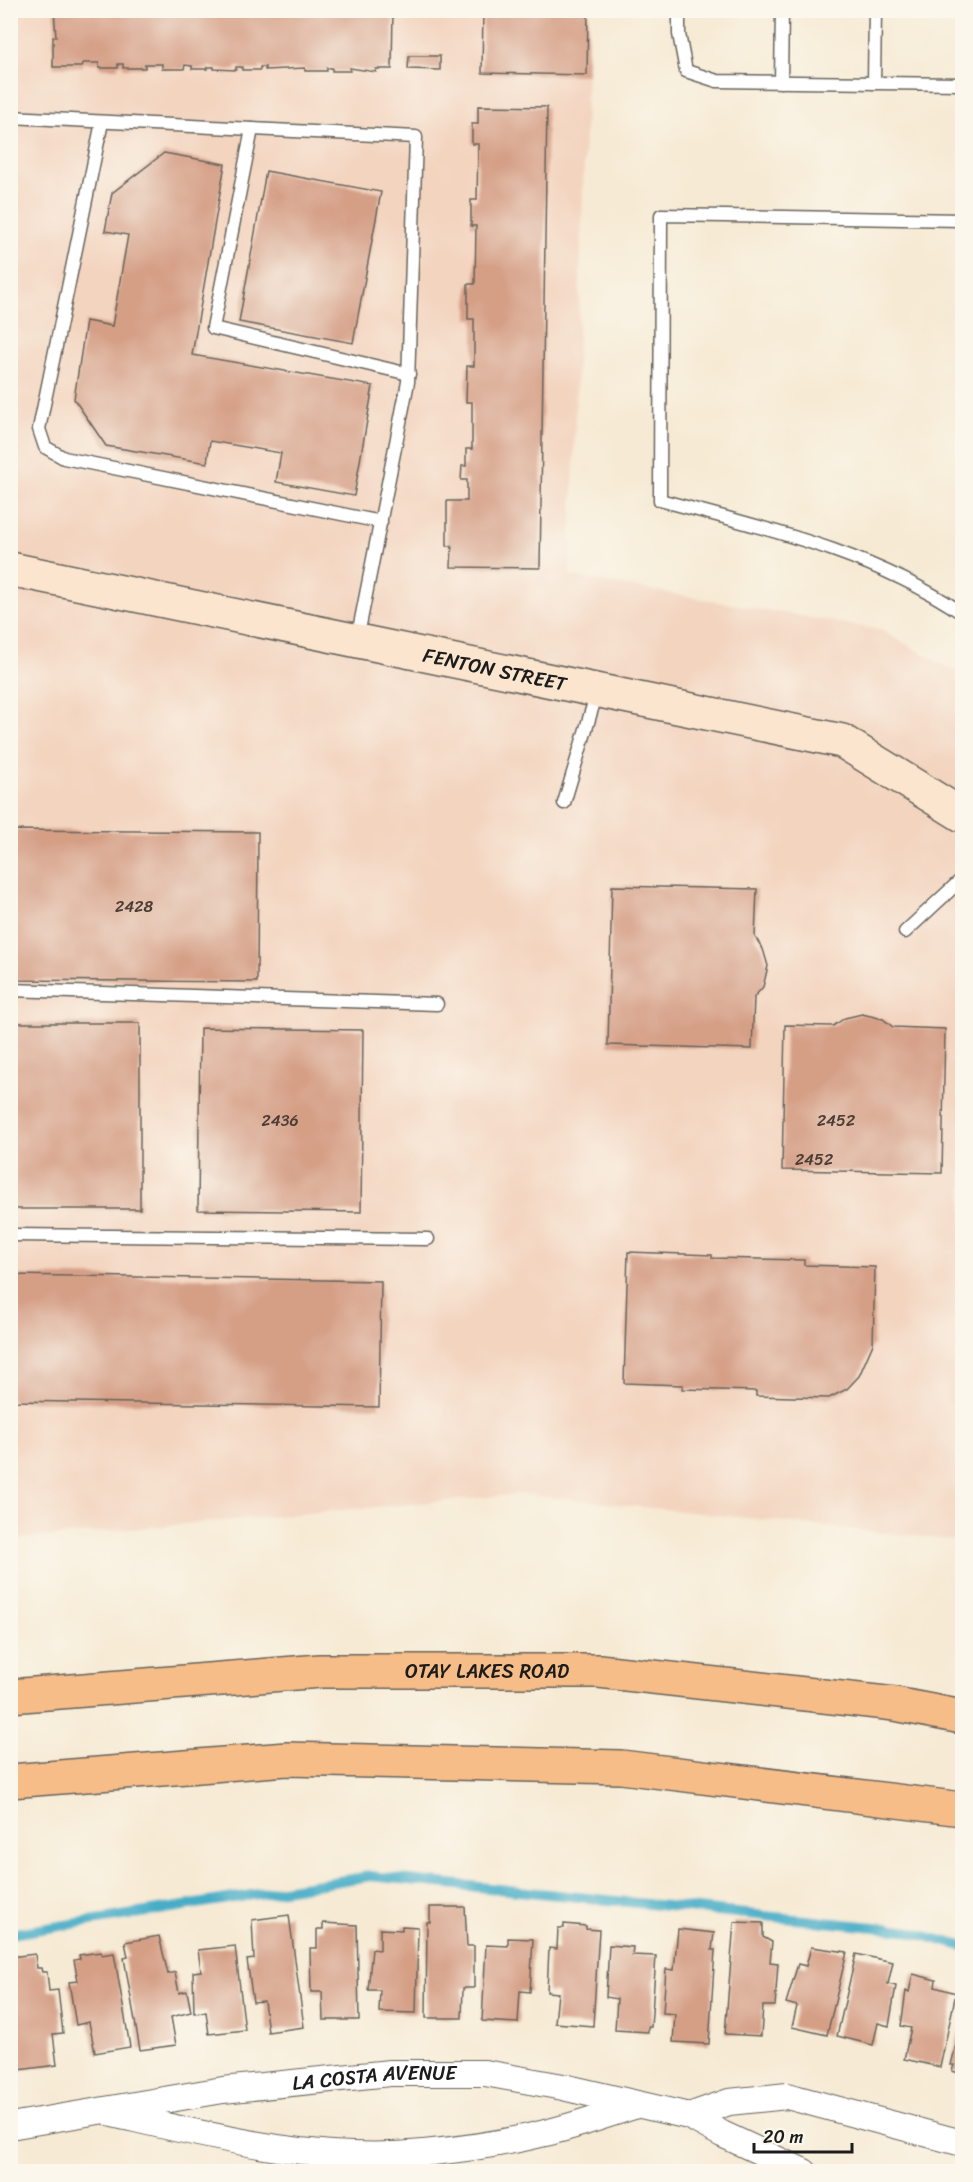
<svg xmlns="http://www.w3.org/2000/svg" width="973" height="2182" font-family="Sriracha,sans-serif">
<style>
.built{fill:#f3d4bf}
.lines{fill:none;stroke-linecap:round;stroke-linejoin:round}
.stream{stroke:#47adc7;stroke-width:10}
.building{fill:#d59f86}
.lane-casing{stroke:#68645c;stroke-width:15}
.street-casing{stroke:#68645c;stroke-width:28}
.secondary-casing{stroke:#68645c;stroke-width:36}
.primary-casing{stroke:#68645c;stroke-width:36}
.lane{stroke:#fff;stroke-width:12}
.street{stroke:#fff;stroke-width:26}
.secondary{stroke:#fce5cf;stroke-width:33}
.primary{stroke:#f7bd88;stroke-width:33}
.labels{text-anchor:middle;stroke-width:4.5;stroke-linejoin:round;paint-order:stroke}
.number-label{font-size:16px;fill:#4a3d36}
.street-label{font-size:20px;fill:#1c1c1c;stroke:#fbf7ec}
</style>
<rect width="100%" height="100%" fill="#fbf7ec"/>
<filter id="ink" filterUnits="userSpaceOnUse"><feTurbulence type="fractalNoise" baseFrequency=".0167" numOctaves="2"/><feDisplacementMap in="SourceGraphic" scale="12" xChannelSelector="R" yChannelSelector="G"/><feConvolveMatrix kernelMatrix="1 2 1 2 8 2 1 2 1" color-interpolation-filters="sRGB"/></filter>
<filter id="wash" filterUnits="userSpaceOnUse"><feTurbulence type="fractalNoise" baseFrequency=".008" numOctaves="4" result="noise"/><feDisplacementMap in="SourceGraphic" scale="24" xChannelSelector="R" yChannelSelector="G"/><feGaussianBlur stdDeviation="1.35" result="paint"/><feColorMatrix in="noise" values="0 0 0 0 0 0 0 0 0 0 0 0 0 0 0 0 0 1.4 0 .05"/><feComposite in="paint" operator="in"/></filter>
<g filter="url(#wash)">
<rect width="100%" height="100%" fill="#f6ead4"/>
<!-- built -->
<path class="built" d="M11 11H589L570 576 880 630 962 675V1541L521 1494 11 1540Z"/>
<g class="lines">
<!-- stream -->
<path class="stream" d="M10 1934 370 1876 904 1930 962 1946"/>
</g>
<g id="blocks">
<!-- building -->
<g class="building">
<path d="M54 10H393L392 69H376V72L350 68V71H332V68H327V71H305V68L265 70V67H260V70H242V67H236V70L214 69V67H207V69H192V66L185 65 184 69H162V64H145V68H123V64H118V68H99V63H83L82 67H53V37H56Z"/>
<path d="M483 10H588L587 75 482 73Z"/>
<path d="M409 56H440V70L408 69Z"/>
<path d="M478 106 547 107 540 568 451 567 452 546H447V501H467V480H461L462 466H466V449H472V402H466L467 366H474V319H468V284H475L476 226H471V200H477L478 144H472V124H478Z"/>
<path d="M164 153 225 164 192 355 373 386 354 496 276 482 281 453 210 441 207 463 106 446 74 399 86 321 112 326 128 235 105 231 112 193Z"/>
<path d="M266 171 381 192 353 343 239 322Z"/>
<path d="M10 830 258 832 257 982 10 980Z"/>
<path d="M612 886 757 889 755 937 763 949 768 966 763 987 754 997 752 1049 608 1045Z"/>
<path d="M862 1014 883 1019 893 1027 945 1029 942 1173 782 1170 785 1025 833 1026 845 1018Z"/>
<rect x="10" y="1023" width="130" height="186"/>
<path d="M200 1028 363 1030 361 1212 198 1210Z"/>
<path d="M628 1252 712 1255V1258L804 1260V1265L875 1267 873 1344 859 1376 847 1389 829 1398 756 1396V1391L682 1389 683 1385 624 1383Z"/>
<path d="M10 1275 381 1281 379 1407 10 1401Z"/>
<path d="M430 1907H465L467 1946H474V1988H463L462 2018H426L427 1922H430Z"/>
<path d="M289 1915 304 2027 268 2032 264 2001 253 2002 247 1960 254 1959 252 1920Z"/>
<path d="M734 1922 763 1923V1937L772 1942 770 1962 778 1963 775 2006H763L761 2036 725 2034Z"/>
<path d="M323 1923 357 1925 359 2020H323L322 1992H311L310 1948H317V1929H323Z"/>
<path d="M564 1924 586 1926V1929L599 1930 593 2026 555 2023 558 1993 547 1992 549 1948 557 1949 558 1928H564Z"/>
<path d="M402 1926 418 1927 416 2013 379 2012 380 1990H368L372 1949 380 1950V1929L402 1930Z"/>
<path d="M678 1929 714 1933 712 1950H715L709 2044 673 2042 675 2014 663 2013 666 1969 674 1970Z"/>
<path d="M159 1936 168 1974 175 1972 179 1993 187 1991 191 2012 171 2017 176 2045 140 2050 124 1958 128 1957 125 1942Z"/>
<path d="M508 1938 533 1939 530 1992 520 1991 518 2023 482 2021 486 1945 508 1946Z"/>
<path d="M609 1945 633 1947 632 1955 656 1956 651 2027H648V2032L615 2030 617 1999 606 1997Z"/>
<path d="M235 1946 245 2030 209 2034 206 2012 194 2013 193 1972 201 1971 198 1950Z"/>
<path d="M811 1947 847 1952 827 2035 792 2027 797 2006 786 2003 798 1964 806 1966Z"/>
<path d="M101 1952V1955L114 1953 130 2047 95 2053 89 2022 76 2025 69 1982 78 1981 74 1960 80 1959 79 1955Z"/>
<path d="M35 1954 37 1968H41L42 1972H47L49 1991 58 1990 63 2033 53 2034 57 2065 19 2070 10 1999V1957Z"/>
<path d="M856 1954 893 1962 888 1984 896 1986 889 2026 878 2023 873 2045 837 2036Z"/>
<path d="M913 1974 936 1980 935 1987 956 1993 940 2067 904 2059 911 2028 901 2026 906 1991 909 1992Z"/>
<path d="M962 2021V2074L952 2071 954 2065H951Z"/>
</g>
</g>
</g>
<g filter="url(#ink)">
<use href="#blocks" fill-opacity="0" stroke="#68645c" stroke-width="1.5"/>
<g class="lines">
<defs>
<g id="lane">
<path d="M679 10V34L686 71 717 81 962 84"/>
<path d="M781 82 782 10"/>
<path d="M874 83 875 10"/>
<path d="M10 117 416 137 408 382 357 640"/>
<path d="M102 122 39 429 45 447 64 458 381 522"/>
<path d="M252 129 213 328 409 374"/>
<path d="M962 220 661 215 660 500C764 528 872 552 962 613"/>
<path d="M564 803 597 692"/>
<path d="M905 932 962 879"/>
<path d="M10 990 437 1004"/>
<path d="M10 1235 428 1239"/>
</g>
<g id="street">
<path d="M113 2114C214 2137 319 2164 424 2153 464 2149 506 2143 545 2133 576 2126 607 2114 637 2105"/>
<path d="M689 2116 729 2102 787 2096 962 2143"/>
<path id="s1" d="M10 2126 223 2090 390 2073H485L563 2087 689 2116 722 2134 804 2172"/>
</g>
<g id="secondary">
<path id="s2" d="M10 569 842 741 962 815"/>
</g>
<g id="primary">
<path id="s3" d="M10 1696 320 1671H599L895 1704 962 1717"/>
<path d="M10 1781 287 1759 621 1767 962 1809"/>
</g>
</defs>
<!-- lane casing -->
<use href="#lane" class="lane-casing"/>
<!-- street casing -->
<use href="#street" class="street-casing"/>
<!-- secondary casing -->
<use href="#secondary" class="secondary-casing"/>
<!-- primary casing -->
<use href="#primary" class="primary-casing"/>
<!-- lane -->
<use href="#lane" class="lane"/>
<!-- street -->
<use href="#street" class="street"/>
<!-- secondary -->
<use href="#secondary" class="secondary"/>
<!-- primary -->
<use href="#primary" class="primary"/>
</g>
</g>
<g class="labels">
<!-- number labels -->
<g class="number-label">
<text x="134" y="912">2428</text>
<text x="280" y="1126">2436</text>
<text x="836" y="1126">2452</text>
<text x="814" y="1165">2452</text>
</g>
<!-- street labels -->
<g class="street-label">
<text dy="7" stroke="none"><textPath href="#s2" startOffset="495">FENTON STREET</textPath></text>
<text dy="7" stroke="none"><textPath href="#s3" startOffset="478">OTAY LAKES ROAD</textPath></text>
<text dy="7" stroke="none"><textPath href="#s1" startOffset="368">LA COSTA AVENUE</textPath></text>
</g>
</g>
<!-- margin -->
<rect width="973" height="2182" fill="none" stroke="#fbf7ec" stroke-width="36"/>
<!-- scale -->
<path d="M754 2143v9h98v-9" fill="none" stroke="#1c1c1c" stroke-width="3"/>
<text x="763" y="2143" font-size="18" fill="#1c1c1c" stroke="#fbf7ec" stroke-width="4.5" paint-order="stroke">20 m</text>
</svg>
